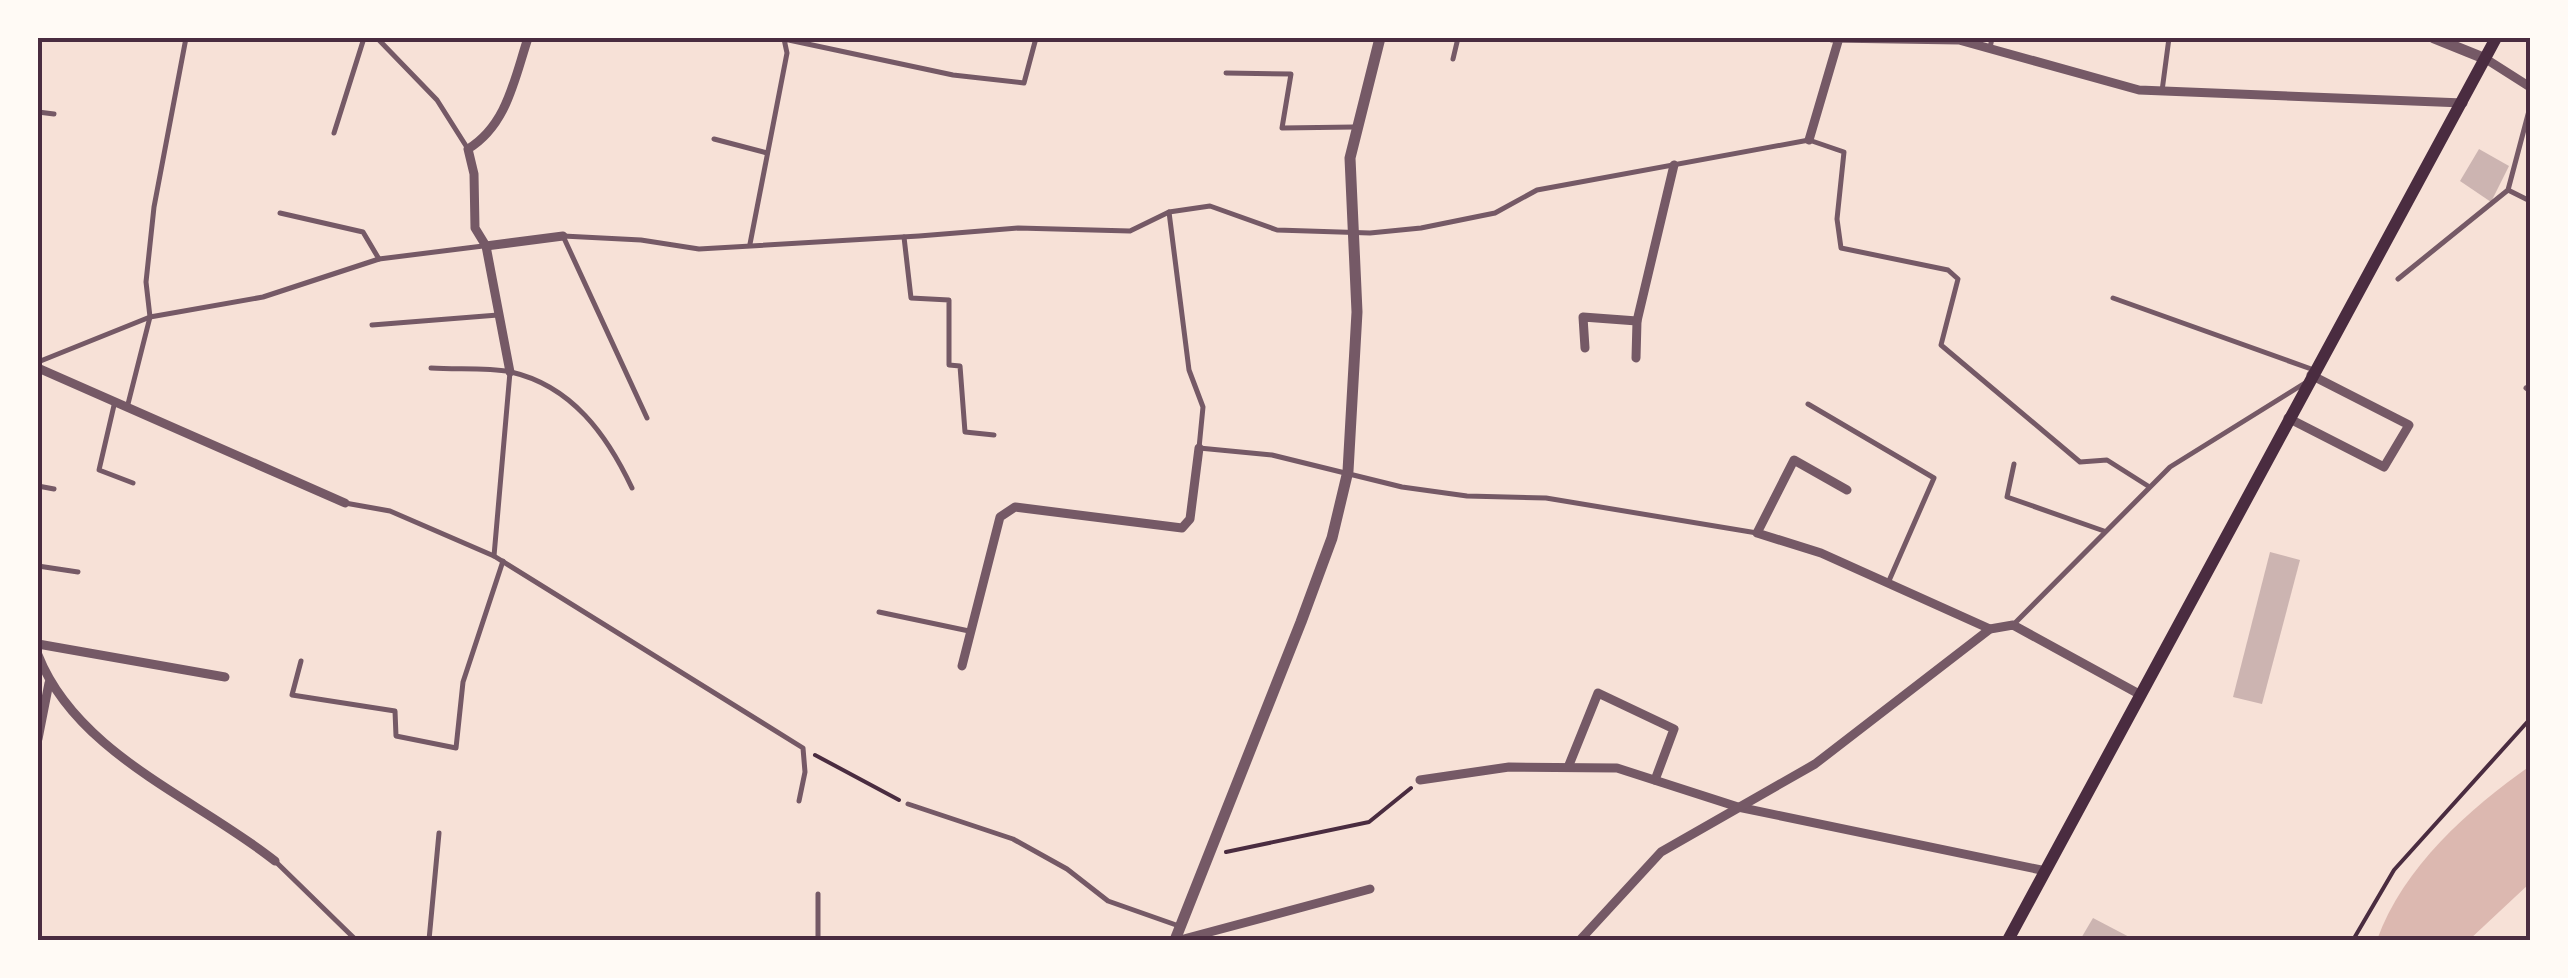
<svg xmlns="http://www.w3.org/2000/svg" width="2568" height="978" font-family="Georgia,serif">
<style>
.water{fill:#dcb8b0}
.building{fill:#ccb4b1}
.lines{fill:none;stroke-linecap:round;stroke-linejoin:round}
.path{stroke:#4a2c40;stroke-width:4}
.service{stroke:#755966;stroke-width:5}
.minor{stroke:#755966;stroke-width:9}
.tertiary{stroke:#755966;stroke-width:11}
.secondary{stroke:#4a2c40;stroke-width:12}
.neatline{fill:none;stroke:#4a2c40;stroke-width:4}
</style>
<rect width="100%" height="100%" fill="#f7e1d7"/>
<!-- water -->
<path class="water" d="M2530 766V883L2469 940H2377C2403 867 2469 809 2530 766Z"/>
<!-- building -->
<g class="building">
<path d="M2479 149 2509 166 2491 202 2460 181Z"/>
<path d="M2270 552 2300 560 2262 704 2233 697Z"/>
<path d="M2093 918 2135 940H2080Z"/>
</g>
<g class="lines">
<!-- path -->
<g class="path">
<path d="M815 755 899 800"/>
<path d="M1226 852 1369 822 1411 788"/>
<path d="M2353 940 2394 870 2530 719"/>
</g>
<!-- service -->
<g class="service">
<path d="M377 38 437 100 468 149"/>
<path d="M1990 48 1992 38"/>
<path d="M1453 59 1458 38"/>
<path d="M1226 73 1291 74 1282 128 1354 127"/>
<path d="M2162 91 2169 38"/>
<path d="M38 112 54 114"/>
<path d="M334 133 364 38"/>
<path d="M714 139 767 153"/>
<path d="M2508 190 2530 201"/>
<path d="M1169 212 1189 370 1203 407 1199 448 1272 455 1402 487 1467 496 1546 498 1757 533"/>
<path d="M280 213 363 232 379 259"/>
<path d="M904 237 911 298 949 300V365L960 366 965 432 994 435"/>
<path d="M750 244 787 53 784 39 953 75 1024 83 1036 38"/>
<path d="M38 251H39"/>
<path d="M2398 279 2508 190 2530 107"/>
<path d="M2113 298 2314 370"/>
<path d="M372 325 498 315"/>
<path d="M38 362 150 317 263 297 379 259 483 246"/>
<path d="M431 368C456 370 486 367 511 372 572 386 607 435 632 488"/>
<path d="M2526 388 2530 391"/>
<path d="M115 401 99 470 133 483"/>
<path d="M128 404 150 317 146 282 154 207 186 38"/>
<path d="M1808 404 1934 478 1888 583"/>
<path d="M647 418 563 236 641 240 699 249 919 236 1018 228 1130 231 1169 212 1210 206 1277 230 1370 233 1421 228 1495 213 1537 190 1809 140 1844 152 1837 219 1841 248 1948 270 1958 279 1941 345 2080 462 2107 460 2148 486"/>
<path d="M2014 464 2007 497 2104 531"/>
<path d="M38 486 54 489"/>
<path d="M345 503 390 511 494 556 803 748 805 772 799 801"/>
<path d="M494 556 510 372"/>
<path d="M38 566 78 572"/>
<path d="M879 612 969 631"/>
<path d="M2015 623 2170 467 2305 383"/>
<path d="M301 661 292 695 395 711 396 736 456 748 463 682 503 561"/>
<path d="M908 804 1013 839 1067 869 1108 901 1179 926"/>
<path d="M276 862 356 940"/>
<path d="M429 940 439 833"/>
<path d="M818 940V894"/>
</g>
<!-- minor -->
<g class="minor">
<path d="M1832 38 1959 40 2139 90 2463 103"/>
<path d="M2486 59 2530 87"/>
<path d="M1809 140 1839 38"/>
<path d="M486 246 563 236"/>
<path d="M1585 348 1583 317 1637 321"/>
<path d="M1636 358 1637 321 1674 165"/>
<path d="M38 368 345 503"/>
<path d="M510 372 486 246 475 228 474 174 468 149C507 125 514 80 528 38"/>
<path d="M2288 418 2384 467 2409 425 2311 375"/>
<path d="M1847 490 1794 460 1757 533 1821 553 1990 629"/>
<path d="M38 644 225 677"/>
<path d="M38 655C77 754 196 798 275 861"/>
<path d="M962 666 1000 517 1015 507 1182 528 1190 519 1199 448"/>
<path d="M38 739 49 683"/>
<path d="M1569 765 1598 693 1674 729 1655 780"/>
<path d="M1420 780 1509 767 1617 768 1738 807 2046 871"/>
<path d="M1180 940 1370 889"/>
<path d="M1580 940 1661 852 1815 764 1990 629 2013 625 2139 694"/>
</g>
<!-- tertiary -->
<g class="tertiary">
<path d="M2434 38 2486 59"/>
<path d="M1175 940 1301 622 1332 538 1348 471 1357 312 1350 158 1380 38"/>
</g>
<!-- secondary -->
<path class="secondary" d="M2008 940 2496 38"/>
</g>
<!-- border -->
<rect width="2568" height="978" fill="none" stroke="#fffaf5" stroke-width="80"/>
<rect x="40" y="40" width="2488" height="898" class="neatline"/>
</svg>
